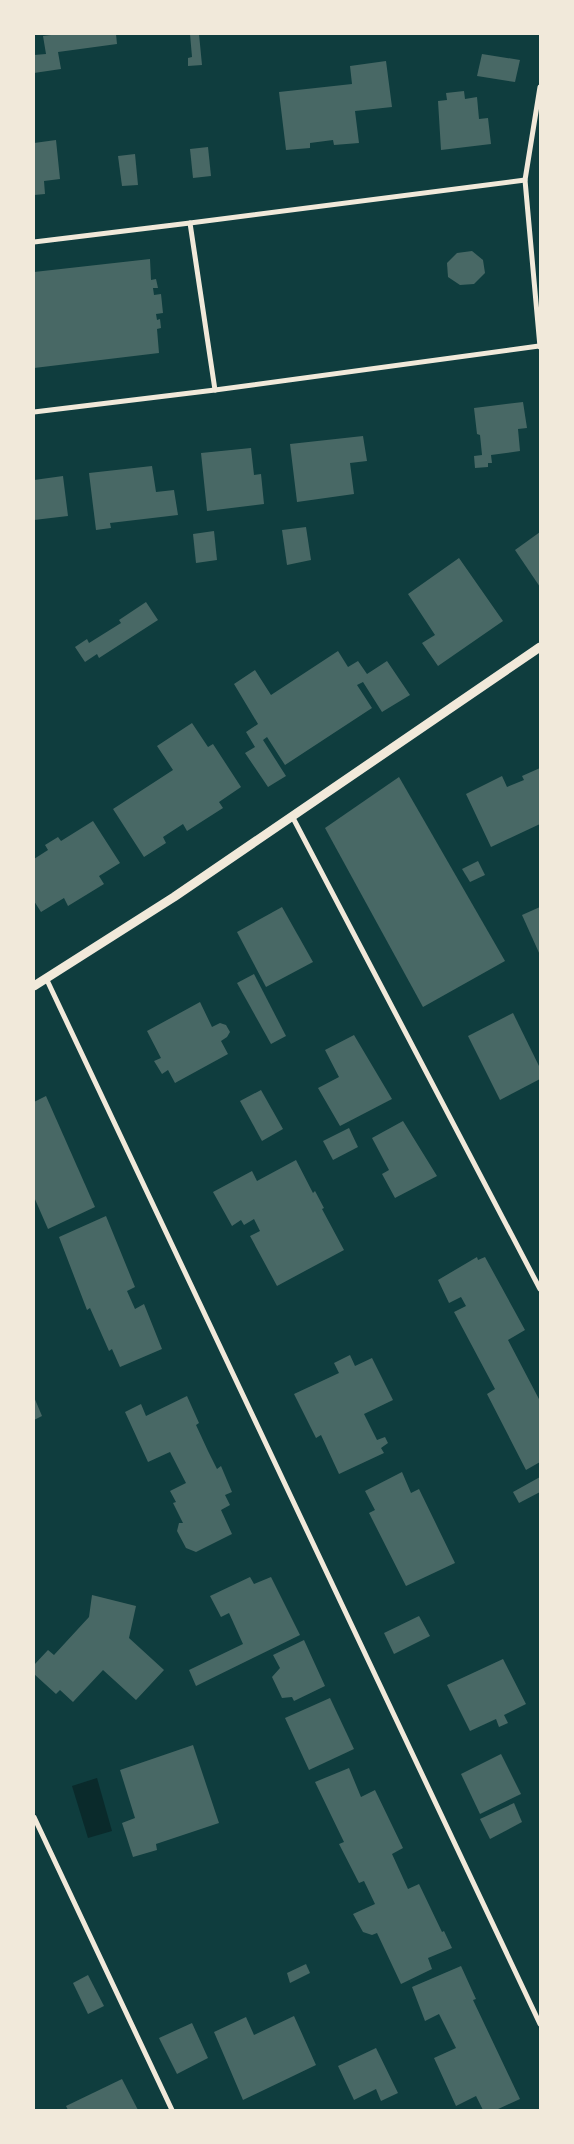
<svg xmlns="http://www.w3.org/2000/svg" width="574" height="2144" font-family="Mulish,sans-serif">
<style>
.water{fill:#0a2a2b}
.building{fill:#486865}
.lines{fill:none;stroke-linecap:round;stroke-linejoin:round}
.minor{stroke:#f1e9da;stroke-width:5}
.tertiary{stroke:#f1e9da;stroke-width:9}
</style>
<rect width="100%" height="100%" fill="#0f3d3e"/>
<!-- water -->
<path class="water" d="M97 1778 112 1831 88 1838 72 1786Z"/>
<!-- building -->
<g class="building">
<path d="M59 34H116L117 44 58 52 61 69 34 73V55L46 54 43 36Z"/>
<path d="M190 34H199L202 65 188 66V58L192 57Z"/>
<path d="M482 54 520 60 515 82 477 76Z"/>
<path d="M386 61 392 107 355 111 359 143 334 145 333 140 310 143V148L286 150 279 92 352 84 350 66Z"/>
<path d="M464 91 465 99 477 97 479 119 488 118 491 144 441 150 438 101 447 100 446 93Z"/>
<path d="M56 140 60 179 44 181 45 194 34 195V143Z"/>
<path d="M208 147 211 176 193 178 190 149Z"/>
<path d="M135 154 138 185 122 186 118 156Z"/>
<path d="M472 251 483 260 485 273 474 284 460 285 448 277 447 263 457 253Z"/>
<path d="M150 259 151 280 156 279 158 288H153L154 295 161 294 163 313 156 314 157 320 160 319 161 328 157 329 159 353 34 368V272Z"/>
<path d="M523 402 527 428 518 429 520 451 491 455 492 463H488V467L475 468 474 456 482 455 480 435 477 434 474 408Z"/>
<path d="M363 436 367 461 350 463 354 494 297 502 290 444Z"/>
<path d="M251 448 254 475 261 474 264 504 207 511 201 453Z"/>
<path d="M152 466 156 492 174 490 178 515 110 523 111 528 96 530 89 473Z"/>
<path d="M63 476 68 516 34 520V480Z"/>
<path d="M306 527 311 560 287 565 282 530Z"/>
<path d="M214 531 217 560 196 563 193 534Z"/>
<path d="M540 532V587L515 550Z"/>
<path d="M459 558 503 621 438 666 422 643 435 635 408 594Z"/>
<path d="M146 602 158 620 99 658 97 654 85 662 75 647 87 639 89 643 121 623 119 620Z"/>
<path d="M338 651 348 667 358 661 367 674 387 661 410 695 382 712 363 682 357 685 372 708 285 765 267 737 263 740 286 776 268 787 245 753 255 747 246 732 258 724 234 684 255 670 271 695Z"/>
<path d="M192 723 208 747 213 744 241 787 219 802 223 808 187 831 183 824 163 837 166 843 144 857 113 809 173 770 157 746Z"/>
<path d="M540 768V824L491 847 466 794 502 776 507 787 524 780 522 776Z"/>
<path d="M399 777 505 961 423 1007 325 828Z"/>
<path d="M93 821 120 863 99 876 104 884 68 906 64 898 41 912 34 901V859L48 850 45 845 58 837 61 841Z"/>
<path d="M478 861 485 875 470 882 462 869Z"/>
<path d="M282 907 313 962 266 987 237 932Z"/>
<path d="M540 907V955L522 915Z"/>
<path d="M254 974 286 1036 271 1044 237 983Z"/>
<path d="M200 1002 212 1027 220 1023 226 1025 230 1032 227 1037 221 1041 228 1054 175 1083 168 1070 162 1074 154 1061 161 1058 147 1031Z"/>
<path d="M513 1013 540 1068V1079L500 1100 468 1036Z"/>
<path d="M354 1035 392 1099 340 1126 318 1088 339 1077 325 1050Z"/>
<path d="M261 1090 283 1129 262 1141 240 1101Z"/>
<path d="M46 1096 95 1207 48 1229 34 1197V1102Z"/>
<path d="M403 1121 437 1176 395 1198 382 1174 389 1170 372 1138Z"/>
<path d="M349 1128 358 1147 333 1160 323 1141Z"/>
<path d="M296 1160 313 1193 315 1191 324 1208 322 1209 344 1250 277 1286 250 1236 260 1231 254 1219 244 1225 241 1220 232 1226 213 1192 252 1171 257 1181Z"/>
<path d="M106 1216 135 1287 127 1291 135 1309 144 1304 162 1349 120 1367 112 1349 109 1351 90 1308 87 1310 59 1237Z"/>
<path d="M477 1257 478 1260 485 1257 525 1330 508 1340 540 1401V1462L526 1470 487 1394 495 1389 454 1312 466 1306 461 1297 449 1303 438 1280Z"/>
<path d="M350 1355 355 1366 372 1358 393 1400 364 1414 377 1440 385 1437 388 1443 381 1448 384 1453 339 1474 321 1435 316 1438 294 1394 339 1373 334 1363Z"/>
<path d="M187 1396 199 1423 196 1425 208 1451 217 1469 221 1466 232 1492 225 1495 230 1505 221 1510 232 1534 196 1552 186 1548 177 1531 179 1523H183L173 1503 176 1502 170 1491 186 1483 170 1452 148 1462 125 1412 141 1404 146 1416Z"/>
<path d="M34 1397 42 1416 34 1420Z"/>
<path d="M402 1472 411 1493 419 1489 455 1563 406 1586 369 1513 375 1510 365 1491Z"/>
<path d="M540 1477V1492L519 1503 513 1492Z"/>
<path d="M250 1577 254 1584 271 1577 300 1635 196 1686 189 1670 243 1644 229 1613 221 1617 210 1596Z"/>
<path d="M92 1595 136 1606 129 1638 164 1670 136 1700 103 1670 73 1702 60 1690 56 1694 34 1674V1665L48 1650 54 1655 89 1617Z"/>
<path d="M419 1616 430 1636 394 1654 384 1633Z"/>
<path d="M304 1640 325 1686 294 1701 292 1697 282 1698 272 1677 280 1668 273 1655Z"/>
<path d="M503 1659 526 1704 504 1715 508 1723 499 1727 496 1719 470 1731 447 1685Z"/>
<path d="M330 1698 354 1749 309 1770 285 1718Z"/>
<path d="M193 1745 219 1823 156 1844 157 1850 133 1857 122 1823 135 1818 120 1770Z"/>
<path d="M501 1754 521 1794 480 1814 461 1774Z"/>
<path d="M349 1768 361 1797 375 1790 403 1848 392 1854 408 1889 419 1884 442 1932 444 1931 452 1948 428 1958 432 1969 401 1984 377 1933 372 1935 363 1932 353 1914 375 1904 364 1881 359 1883 339 1844 344 1842 315 1782Z"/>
<path d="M514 1803 522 1822 490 1839 480 1819Z"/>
<path d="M306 1964 310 1973 290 1983 287 1973Z"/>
<path d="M461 1966 476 1999 473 2000 520 2099 496 2110H483L476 2096 456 2106 434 2058 456 2048 439 2014 425 2021 412 1987Z"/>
<path d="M88 1975 104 2006 88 2014 73 1983Z"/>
<path d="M294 2016 316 2065 243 2100 214 2032 246 2017 254 2035Z"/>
<path d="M192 2023 208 2058 177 2074 159 2038Z"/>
<path d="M376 2048 398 2093 381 2101 376 2089 354 2100 338 2066Z"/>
<path d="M122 2079 138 2110H68L66 2106Z"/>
</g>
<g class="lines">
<!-- minor -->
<g class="minor">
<path d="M525 180 190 223 215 390 539 346"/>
<path d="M34 242 190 223"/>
<path d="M540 347 525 180 540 87"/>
<path d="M34 412 215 390"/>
<path d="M292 816 540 1289"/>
<path d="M46 978 540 2024"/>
<path d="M34 1817 172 2110"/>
</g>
<!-- tertiary -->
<path class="tertiary" d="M34 986 174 897 540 647"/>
</g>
<!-- border -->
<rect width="574" height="2144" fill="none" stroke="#f1e9da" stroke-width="70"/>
</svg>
